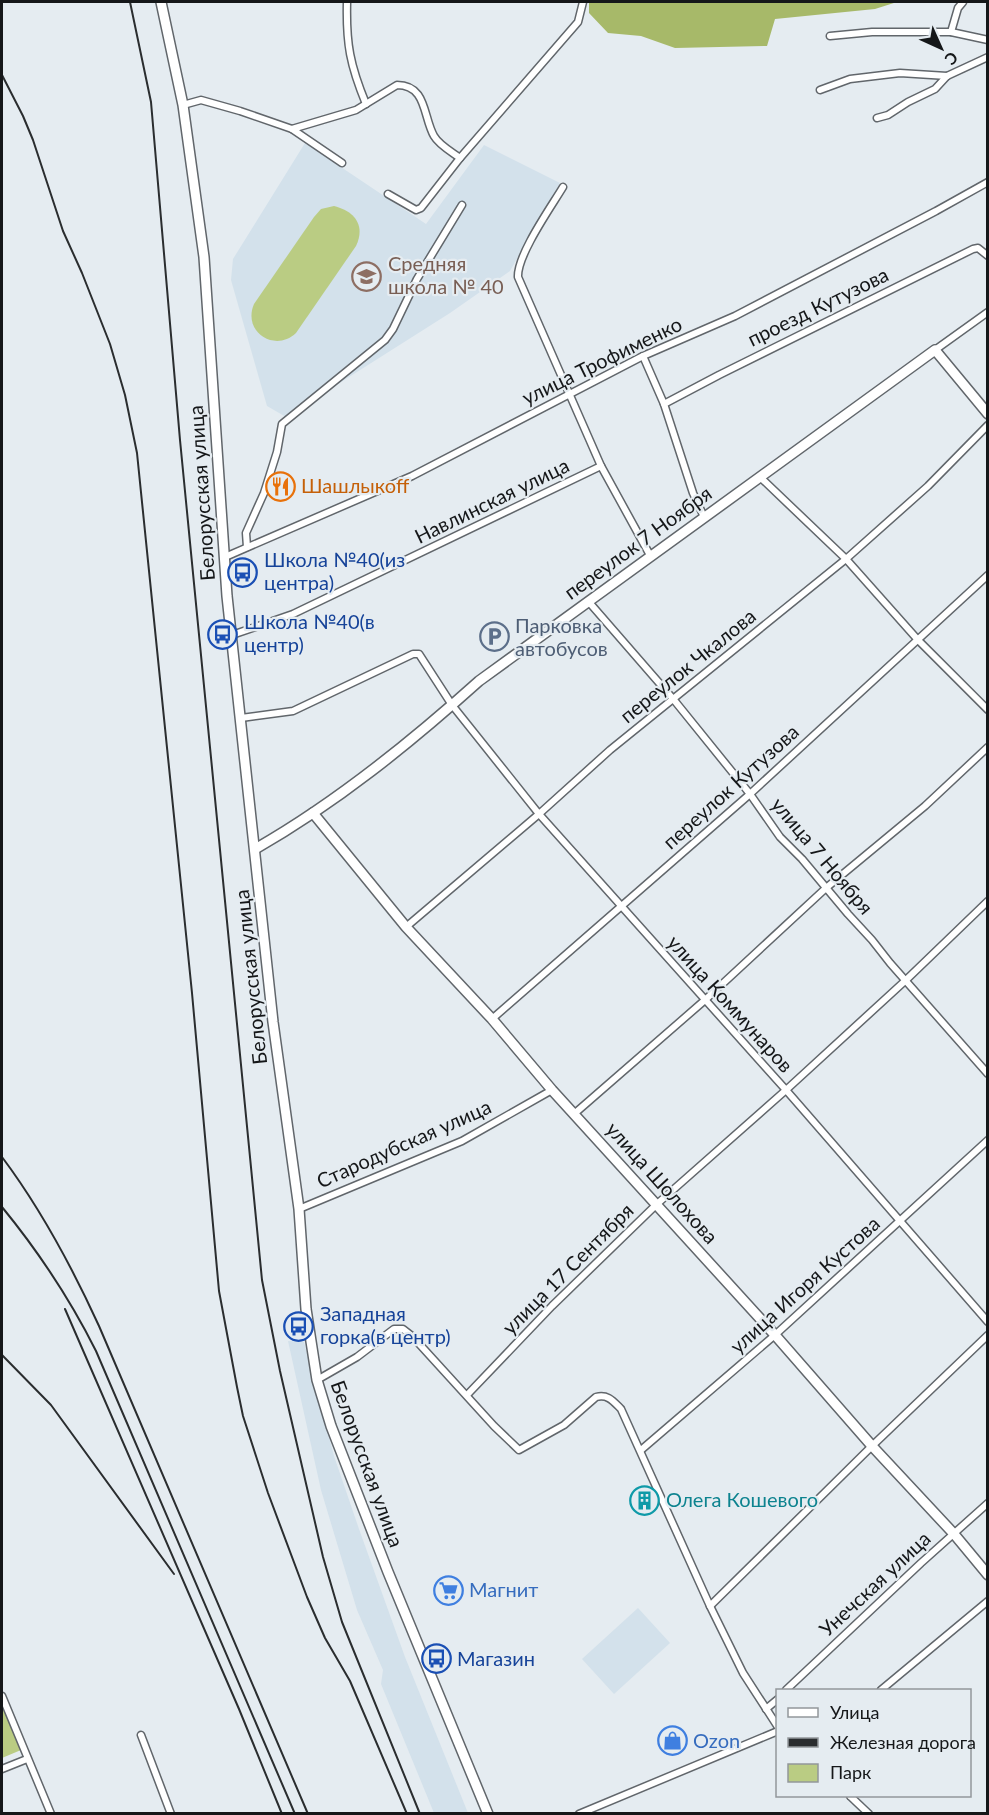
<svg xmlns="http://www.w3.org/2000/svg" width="989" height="1815" font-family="Lato,sans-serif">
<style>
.built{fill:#d3e1eb}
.green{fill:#bacc83}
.forest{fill:#a7b969}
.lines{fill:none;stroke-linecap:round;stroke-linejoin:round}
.street-casing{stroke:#61666b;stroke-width:9}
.secondary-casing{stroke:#61666b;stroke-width:12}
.street{stroke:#fff;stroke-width:6}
.secondary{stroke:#fff;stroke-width:9}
.rail{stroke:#2a2d2f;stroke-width:2}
.labels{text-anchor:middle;stroke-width:4.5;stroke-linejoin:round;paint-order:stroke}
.education-label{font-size:20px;fill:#785e54;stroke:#e5ecf1;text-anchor:start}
.street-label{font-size:20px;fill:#151719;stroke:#e5ecf1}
.food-label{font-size:20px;fill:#c56008;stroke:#e5ecf1;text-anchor:start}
.transit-label{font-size:20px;fill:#164399;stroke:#e5ecf1;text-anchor:start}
.service-label{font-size:20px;fill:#4e5e75;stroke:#e5ecf1;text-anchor:start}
.culture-label{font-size:20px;fill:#0d838f;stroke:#e5ecf1;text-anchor:start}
.shop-label{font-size:20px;fill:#366cbe;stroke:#e5ecf1;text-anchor:start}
</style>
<rect width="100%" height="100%" fill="#e5ecf1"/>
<!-- built -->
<g class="built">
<path d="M305 143 426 224 484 145 560 183 510 271 450 313 286 417 267 406 231 280 233 259Z"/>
<path d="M288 1341 304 1342 334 1456 359 1529 405 1657 468 1813H434L381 1684 383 1670 357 1610 321 1490Z"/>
<path d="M638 1608 670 1643 614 1694 582 1659Z"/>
</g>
<!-- green -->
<g class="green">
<path d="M334 206C354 211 366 225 356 246L296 333C275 353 242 332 254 304L314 217 321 209Z"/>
<path d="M2 1705 21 1750 2 1758Z"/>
</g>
<!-- forest -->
<path class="forest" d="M589 2H897L875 9 775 19 767 46 675 48 641 36 608 33 589 13Z"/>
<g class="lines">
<defs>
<g id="street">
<path d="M347 2C346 44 350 65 366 104"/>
<path d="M951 32 958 8 963 2"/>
<path d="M830 36 872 32H951L988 40"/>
<path d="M820 90 850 79 900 73 947 76"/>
<path d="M183 105 201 100 240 111 292 129 342 163"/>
<path d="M877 118 888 115 908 102 935 89 947 76 988 57"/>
<path d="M292 129 356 110 397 85C427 85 423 117 434 136 439 145 452 152 460 158"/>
<path d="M563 187C551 207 517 255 518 277L601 466 651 557"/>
<path d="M388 194 416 210 421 208 460 158 578 22 583 2"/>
<path d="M935 350 988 312"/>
<path d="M643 356 664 404 693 493 704 517"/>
<path d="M664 404 719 375 973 249 978 248 988 256"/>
<path d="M760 477 846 559 918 640 988 710"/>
<path d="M247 547 246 533 264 493 277 452 282 424 385 340 393 329 417 279 462 205"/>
<path d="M225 557 412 476 643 356 735 316 936 211 988 182"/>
<path d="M588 601 674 700 750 794 780 837 802 859 848 914 872 940 890 963 988 1074"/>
<path d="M232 635 293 614 601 466"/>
<path d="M241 718 293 711 413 654H419L452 705 539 814 786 1090 988 1322"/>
<path d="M406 927 539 814 610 750 846 559 928 486 988 425"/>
<path d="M492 1019 750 794 988 575"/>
<path d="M574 1114 705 1000 826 888 925 806 988 747"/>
<path d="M299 1209 462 1141 552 1090"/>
<path d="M317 1380 357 1357 394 1329H403L412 1336 494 1426 519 1450 564 1425 596 1397C608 1394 613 1401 621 1409L710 1606 743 1673 778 1727"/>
<path d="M467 1395 552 1306 657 1204 786 1090 906 980 988 901"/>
<path d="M641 1450 775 1335 988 1140"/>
<path d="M710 1606 872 1446 988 1335"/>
<path d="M786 1690 921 1563 988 1503"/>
<path d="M881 1690 988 1601"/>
<path d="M2 1696 51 1814"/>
<path d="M766 1709 778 1699"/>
<path d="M141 1735 171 1814"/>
<path d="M2 1769 27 1759"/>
<path d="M850 1796 869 1814"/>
<path d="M579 1814 778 1731"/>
</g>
<g id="secondary">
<path d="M161 2 183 105 204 257 227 596 273 1022 299 1209 306 1309 317 1380 331 1426 388 1572 488 1814"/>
<path d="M313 813 406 927 492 1019 552 1090 775 1335 872 1446 954 1534 988 1575"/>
<path d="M255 849C336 803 410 743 479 681L935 350 988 414"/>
</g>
</defs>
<!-- street casing -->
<use href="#street" class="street-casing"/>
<!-- secondary casing -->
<use href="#secondary" class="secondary-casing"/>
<!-- street -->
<use href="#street" class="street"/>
<!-- secondary -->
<use href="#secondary" class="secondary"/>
<!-- rail -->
<g class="rail">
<path d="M130 2 151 102 180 440 262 1280 280 1371 323 1557 342 1622 420 1814"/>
<path d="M2 75 23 116 33 140 63 231 82 273 110 344 125 395 137 453 192 993 219 1291 237 1387 243 1416 268 1493 307 1597 325 1638 350 1681 407 1814"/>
<path d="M2 1157C41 1209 72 1267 99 1326L308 1814"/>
<path d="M2 1207C38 1251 70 1299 96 1351L295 1814"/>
<path d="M65 1309 239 1709 282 1814"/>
<path d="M2 1355 51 1405 174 1574"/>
</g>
</g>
<!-- icons -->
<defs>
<symbol id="school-ring" viewBox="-11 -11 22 22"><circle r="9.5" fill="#e5ecf1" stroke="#8d6e63" stroke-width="1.5"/><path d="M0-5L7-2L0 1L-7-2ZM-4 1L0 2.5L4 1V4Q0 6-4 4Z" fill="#8d6e63"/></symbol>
<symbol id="restaurant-ring" viewBox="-11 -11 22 22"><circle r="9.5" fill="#e5ecf1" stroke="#e8710a" stroke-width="1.5"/><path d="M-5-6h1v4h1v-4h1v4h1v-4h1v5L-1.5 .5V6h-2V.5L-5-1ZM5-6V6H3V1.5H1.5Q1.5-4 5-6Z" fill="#e8710a"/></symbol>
<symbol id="bus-ring" viewBox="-11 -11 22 22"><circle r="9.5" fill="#e5ecf1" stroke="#1a4fb4" stroke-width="1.5"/><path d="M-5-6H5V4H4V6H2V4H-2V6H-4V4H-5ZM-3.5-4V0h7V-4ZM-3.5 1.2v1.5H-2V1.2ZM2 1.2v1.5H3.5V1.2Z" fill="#1a4fb4"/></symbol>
<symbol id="parking-ring" viewBox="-11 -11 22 22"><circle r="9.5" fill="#e5ecf1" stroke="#5c6f8a" stroke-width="1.5"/><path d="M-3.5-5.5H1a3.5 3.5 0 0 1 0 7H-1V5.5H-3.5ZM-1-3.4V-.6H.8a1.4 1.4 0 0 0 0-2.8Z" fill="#5c6f8a"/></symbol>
<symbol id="building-ring" viewBox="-11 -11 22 22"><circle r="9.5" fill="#e5ecf1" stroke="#0f9aa8" stroke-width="1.5"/><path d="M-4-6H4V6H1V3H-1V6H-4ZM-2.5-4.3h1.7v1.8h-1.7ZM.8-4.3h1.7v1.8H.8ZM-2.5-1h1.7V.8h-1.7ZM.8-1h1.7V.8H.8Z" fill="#0f9aa8"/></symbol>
<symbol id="supermarket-ring" viewBox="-11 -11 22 22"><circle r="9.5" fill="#e5ecf1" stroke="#3f7fe0" stroke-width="1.5"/><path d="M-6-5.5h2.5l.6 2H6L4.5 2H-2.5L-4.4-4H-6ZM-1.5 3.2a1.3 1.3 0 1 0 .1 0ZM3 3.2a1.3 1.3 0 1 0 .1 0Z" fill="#3f7fe0"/></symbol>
<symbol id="shop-ring" viewBox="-11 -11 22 22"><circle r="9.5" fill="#e5ecf1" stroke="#3f7fe0" stroke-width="1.5"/><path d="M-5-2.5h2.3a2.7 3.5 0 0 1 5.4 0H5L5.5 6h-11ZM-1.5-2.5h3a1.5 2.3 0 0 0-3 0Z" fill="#3f7fe0"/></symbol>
</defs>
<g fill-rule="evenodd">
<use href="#school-ring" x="350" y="260" width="33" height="33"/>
<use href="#restaurant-ring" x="264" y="470" width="33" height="33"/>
<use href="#bus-ring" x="226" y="556" width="33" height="33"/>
<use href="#bus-ring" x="206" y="618" width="33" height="33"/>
<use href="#parking-ring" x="478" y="620" width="33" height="33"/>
<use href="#bus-ring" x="282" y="1310" width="33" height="33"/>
<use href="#building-ring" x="628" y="1484" width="33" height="33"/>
<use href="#supermarket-ring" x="432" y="1574" width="33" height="33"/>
<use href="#bus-ring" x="420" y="1642" width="33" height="33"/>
<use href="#shop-ring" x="656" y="1724" width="33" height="33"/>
</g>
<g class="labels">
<!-- education labels -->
<g class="education-label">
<text x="388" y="271">Средняя<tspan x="388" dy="23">школа № 40</tspan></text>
</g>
<!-- street labels -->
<g class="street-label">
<text transform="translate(818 307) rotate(-26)" y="7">проезд Кутузова</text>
<text transform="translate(602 361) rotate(-26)" y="7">улица Трофименко</text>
<text transform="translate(202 493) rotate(-94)" y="7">Белорусская улица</text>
<text transform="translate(492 501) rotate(-26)" y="7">Навлинская улица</text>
<text transform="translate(638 543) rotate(-36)" y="7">переулок 7 Ноября</text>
<text transform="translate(688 666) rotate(-39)" y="7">переулок Чкалова</text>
<text transform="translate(731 787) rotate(-42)" y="7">переулок Кутузова</text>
<text transform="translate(822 856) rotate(50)" y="7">улица 7 Ноября</text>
<text transform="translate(251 977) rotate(-96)" y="7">Белорусская улица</text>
<text transform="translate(730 1004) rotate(48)" y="7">улица Коммунаров</text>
<text transform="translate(404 1144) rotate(-24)" y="7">Стародубская улица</text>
<text transform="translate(662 1183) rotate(48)" y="7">улица Шолохова</text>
<text transform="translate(568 1269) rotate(-45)" y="7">улица 17 Сентября</text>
<text transform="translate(805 1285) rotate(-42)" y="7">улица Игоря Кустова</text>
<text transform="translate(367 1464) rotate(70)" y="7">Белорусская улица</text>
<text transform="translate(875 1584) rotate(-43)" y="7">Унечская улица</text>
</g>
<!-- food labels -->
<g class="food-label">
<text x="301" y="493">Шашлыкоff</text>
</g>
<!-- transit labels -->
<g class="transit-label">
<text x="264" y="567">Школа №40(из<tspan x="264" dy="23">центра)</tspan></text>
<text x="244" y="629">Школа №40(в<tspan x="244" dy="23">центр)</tspan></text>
<text x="320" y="1321">Западная<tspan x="320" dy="23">горка(в центр)</tspan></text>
<text x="457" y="1666">Магазин</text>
</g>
<!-- service labels -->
<g class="service-label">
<text x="515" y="633">Парковка<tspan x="515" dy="23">автобусов</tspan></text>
</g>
<!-- culture labels -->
<g class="culture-label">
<text x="666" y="1507">Олега Кошевого</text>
</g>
<!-- shop labels -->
<g class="shop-label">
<text x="469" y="1597">Магнит</text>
<text x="693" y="1748">Ozon</text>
</g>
</g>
<!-- border -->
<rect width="989" height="1815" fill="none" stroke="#151719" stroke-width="6"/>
<!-- legend -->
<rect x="776" y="1689" width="195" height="108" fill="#e5ecf1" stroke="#92979b" stroke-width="1.5"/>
<rect x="788" y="1708" width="30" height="9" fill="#ffffff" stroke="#92979b" stroke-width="1.5"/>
<text x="830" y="1719" font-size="18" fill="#151719">Улица</text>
<rect x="788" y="1738" width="30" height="9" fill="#2a2d2f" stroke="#92979b" stroke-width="1.5"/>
<text x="830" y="1749" font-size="18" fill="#151719">Железная дорога</text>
<rect x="788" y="1764" width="30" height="18" fill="#bacc83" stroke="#92979b" stroke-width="1.5"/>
<text x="830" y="1779" font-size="18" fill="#151719">Парк</text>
<!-- north arrow -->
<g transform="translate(941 48) rotate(135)" stroke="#e5ecf1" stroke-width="4.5" paint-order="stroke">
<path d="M0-4.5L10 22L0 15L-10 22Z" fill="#151719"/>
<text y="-9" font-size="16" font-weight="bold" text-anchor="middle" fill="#151719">С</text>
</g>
</svg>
